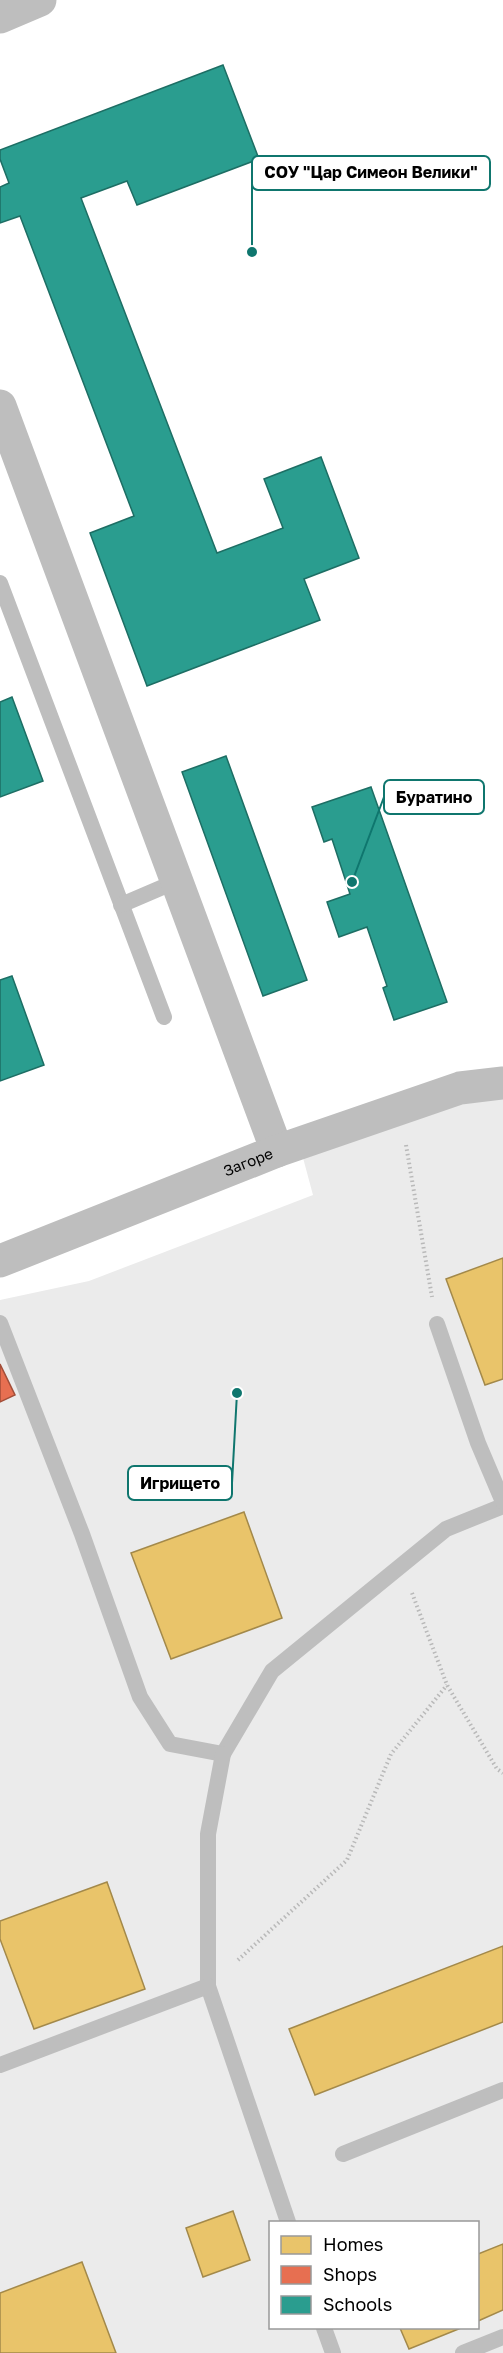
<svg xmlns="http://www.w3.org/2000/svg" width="503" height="2353" font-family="'Golos Text',sans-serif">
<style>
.green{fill:#ebebeb;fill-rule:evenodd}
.homes{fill:#e9c46a;stroke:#a3894a;stroke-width:1.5}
.shops{fill:#e76f51;stroke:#a24e39;stroke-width:1.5}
.schools{fill:#2a9d8f;stroke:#1d6e64;stroke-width:1.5}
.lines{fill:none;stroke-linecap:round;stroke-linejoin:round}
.path{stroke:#b9b9b9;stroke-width:4;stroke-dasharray:1.5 3;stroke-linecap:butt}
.lane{stroke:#bebebe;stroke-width:16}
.street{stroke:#bebebe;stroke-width:33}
.labels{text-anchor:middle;stroke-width:6;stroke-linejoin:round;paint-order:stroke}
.street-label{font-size:15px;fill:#000;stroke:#fff}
.leader{fill:none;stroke:#0f766e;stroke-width:2}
.callout-dot{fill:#0f766e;stroke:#fff;stroke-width:2}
.callout{fill:#fff;stroke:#0f766e;stroke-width:2}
.callout-label{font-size:16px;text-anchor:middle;font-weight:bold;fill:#000}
</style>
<rect width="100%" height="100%" fill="#fff"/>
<!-- green -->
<path class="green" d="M503 1096V2353H0V1300L89 1281 313 1195 299 1143 470 1097ZM270 2222H478V2328H270Z"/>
<!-- homes -->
<g class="homes">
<path d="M503 1258V1379L485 1385 446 1279Z"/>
<path d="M244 1512 282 1618 171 1659 131 1553Z"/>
<path d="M107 1882 145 1989 34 2029 0 1939V1921Z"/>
<path d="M503 1946V2022L315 2095 289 2029Z"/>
<path d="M233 2211 250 2260 203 2277 186 2228Z"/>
<path d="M503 2244V2310L478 2321V2254Z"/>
<path d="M82 2262 116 2353H0V2293Z"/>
<path d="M400 2328H461L409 2349Z"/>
</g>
<!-- shops -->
<path class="shops" d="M0 1364 15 1395 0 1402Z"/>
<!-- schools -->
<g class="schools">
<path d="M223 65 259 159 137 205 127 181 81 198 217 553 283 528 264 479 321 457 359 558 304 579 320 620 147 686 90 533 134 516 20 216 0 223V187L9 183 0 159V150Z"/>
<path d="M12 697 43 781 0 797V702Z"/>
<path d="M226 756 307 980 263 996 182 772Z"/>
<path d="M371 787 447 1002 394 1020 383 988 387 986 367 927 339 937 327 902 350 894 332 839 324 842 312 807Z"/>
<path d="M12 976 44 1065 0 1081V980Z"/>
</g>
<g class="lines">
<!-- path -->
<g class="path">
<path d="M406 1145 432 1297"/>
<path d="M412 1593 447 1685 497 1769 503 1773"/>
<path d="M238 1960 347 1860 391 1754 447 1685"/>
</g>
<!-- lane -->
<g class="lane">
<path d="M0 583 164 1017"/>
<path d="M121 905 177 881"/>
<path d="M0 1323 82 1534 140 1697 170 1744 223 1754 272 1671 446 1529 503 1506"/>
<path d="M437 1324 478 1443 503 1502"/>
<path d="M223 1754 208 1834V1986L288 2222"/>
<path d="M0 2065 208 1986"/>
<path d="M343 2154 503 2090"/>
<path d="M324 2328 333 2353"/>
<path d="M463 2353 503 2337"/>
</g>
<!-- street -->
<g class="street">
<path d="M0 17 40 0"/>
<path d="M0 406 277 1151"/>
<path id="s1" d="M0 1261 277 1151 460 1088 503 1083"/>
</g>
</g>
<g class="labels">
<!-- street labels -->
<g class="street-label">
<text dy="5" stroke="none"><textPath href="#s1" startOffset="267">Загоре</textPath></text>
</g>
</g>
<!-- callouts -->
<path class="leader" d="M252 252L252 173M352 882L384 797M237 1393L232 1483"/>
<g class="callout-dot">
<circle cx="252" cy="252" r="6"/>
<circle cx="352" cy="882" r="6"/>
<circle cx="237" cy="1393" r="6"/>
</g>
<g class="callout">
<rect x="252" y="156" width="238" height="34" rx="6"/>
<rect x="384" y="780" width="100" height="34" rx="6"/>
<rect x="128" y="1466" width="104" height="34" rx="6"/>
</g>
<g class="callout-label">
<text x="371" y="178">СОУ "Цар Симеон Велики"</text>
<text x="434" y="803">Буратино</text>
<text x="180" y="1489">Игрището</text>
</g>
<!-- legend -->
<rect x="269" y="2221" width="210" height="108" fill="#ffffff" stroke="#999999" stroke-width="1.5"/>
<rect x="281" y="2236" width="30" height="18" fill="#e9c46a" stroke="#999999" stroke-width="1.5"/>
<text x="323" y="2251" font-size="18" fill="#000000">Homes</text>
<rect x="281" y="2266" width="30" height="18" fill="#e76f51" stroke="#999999" stroke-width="1.5"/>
<text x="323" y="2281" font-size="18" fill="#000000">Shops</text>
<rect x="281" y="2296" width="30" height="18" fill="#2a9d8f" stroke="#999999" stroke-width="1.5"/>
<text x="323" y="2311" font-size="18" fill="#000000">Schools</text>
</svg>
